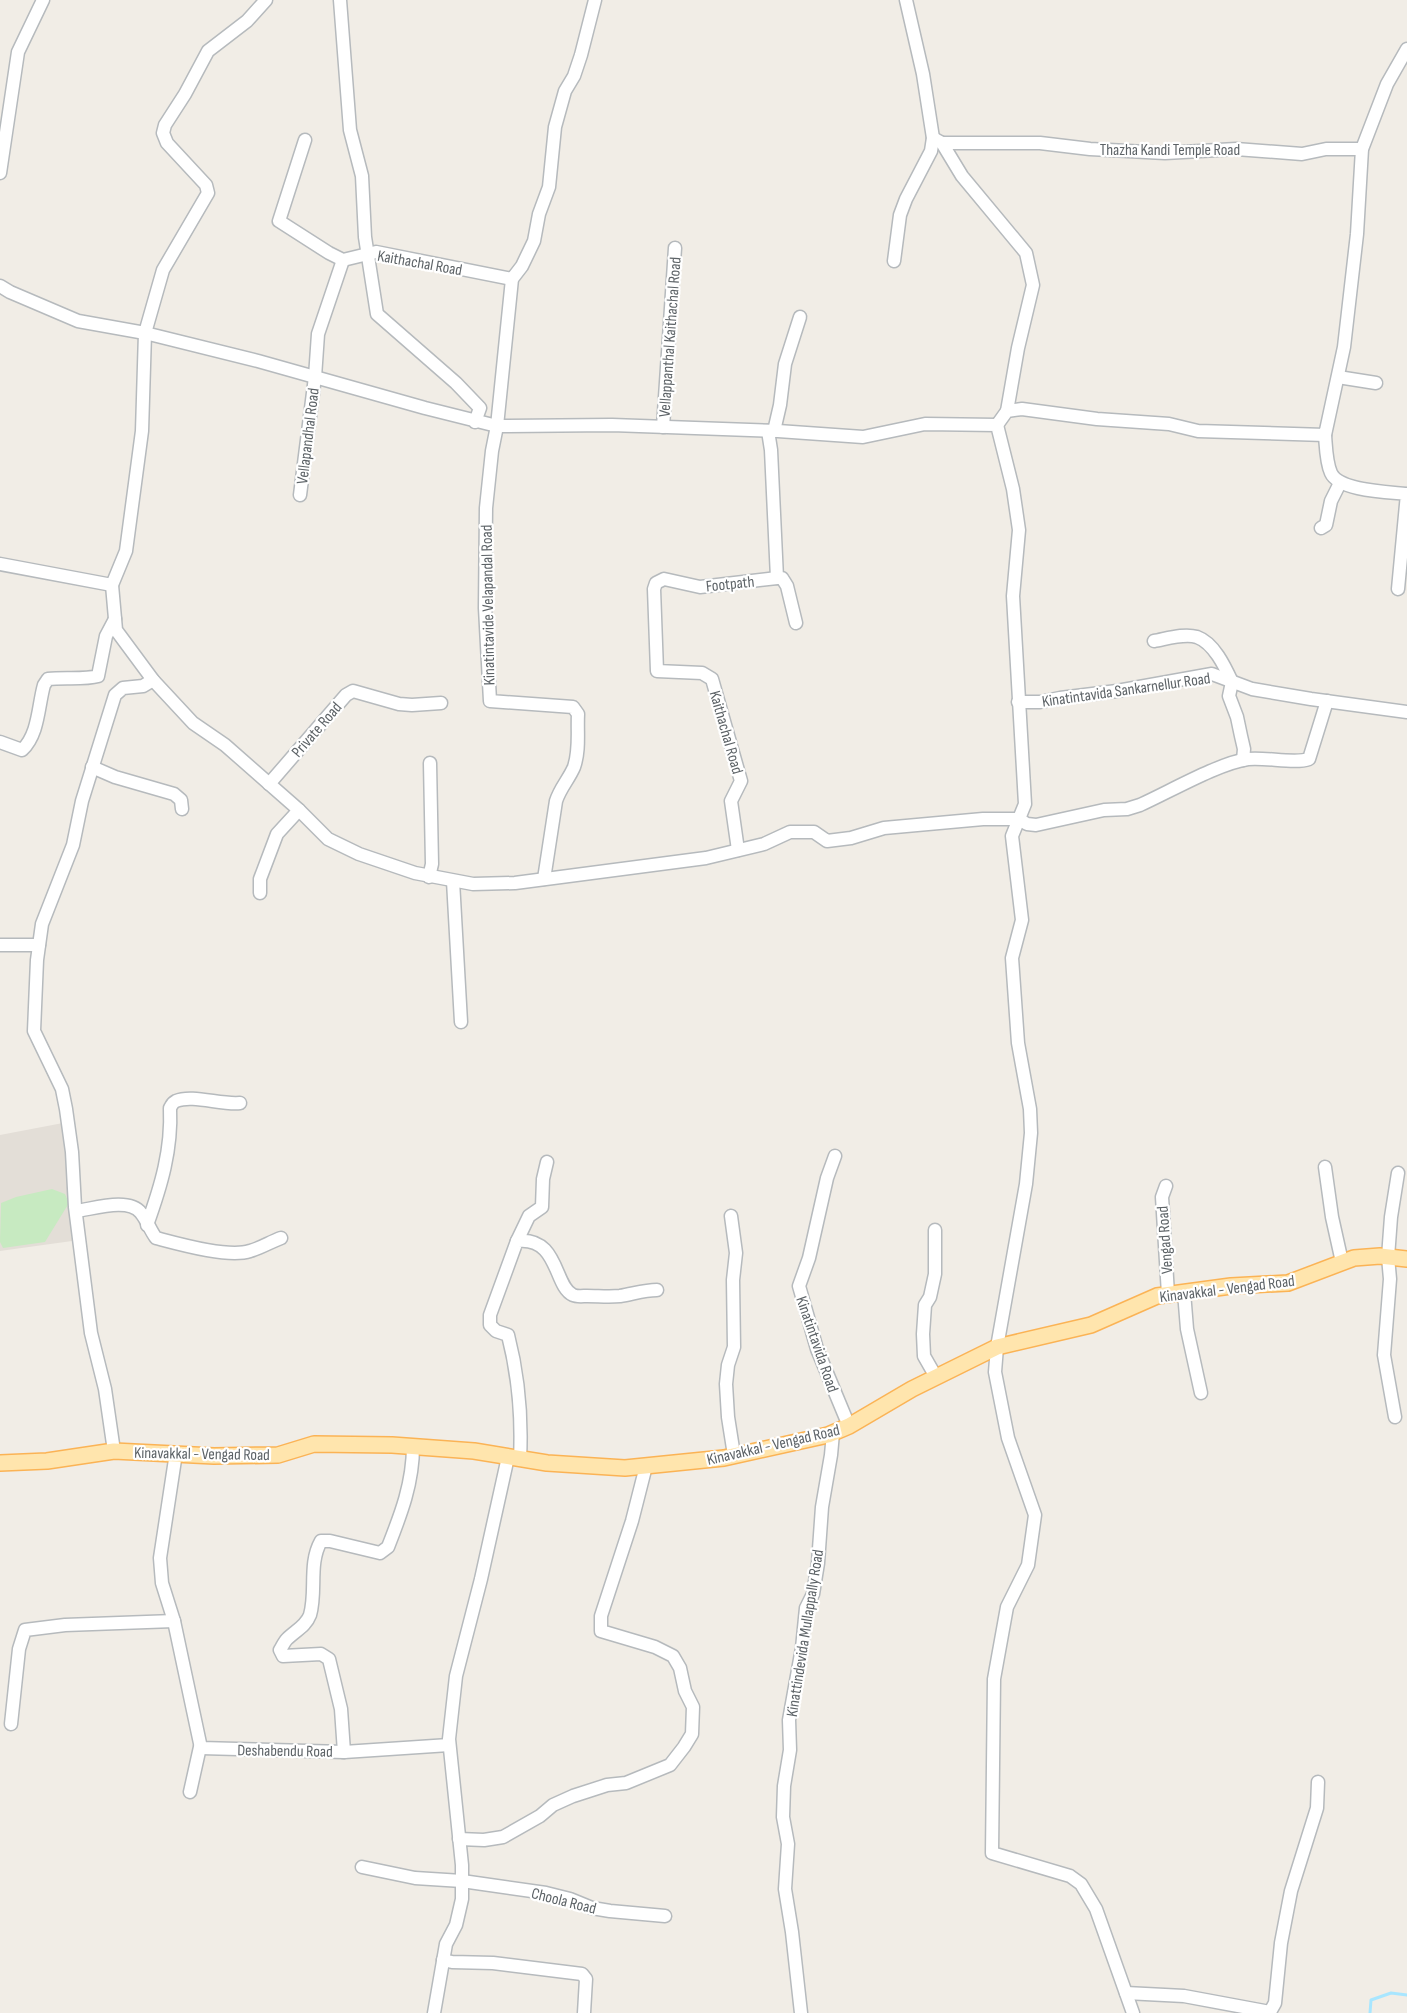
<svg xmlns="http://www.w3.org/2000/svg" width="1407" height="2013" font-family="'Sofia Sans Condensed',sans-serif">
<style>
.education{fill:#e3ded7}
.green{fill:#c7eac1}
.lines{fill:none;stroke-linecap:round;stroke-linejoin:round}
.stream{stroke:#a8e6ff;stroke-width:3}
.minor-casing{stroke:#b6babd;stroke-width:15}
.major-casing{stroke:#fbb355;stroke-width:18}
.minor{stroke:#fff;stroke-width:12}
.major{stroke:#ffe5ad;stroke-width:15}
.labels{text-anchor:middle;stroke-width:4.5;stroke-linejoin:round;paint-order:stroke}
.street-label{font-size:16px;fill:#5d6367;stroke:#fff}
</style>
<rect width="100%" height="100%" fill="#f1ede6"/>
<!-- education -->
<path class="education" d="M63 1123 70 1171 72 1241 0 1251V1135Z"/>
<!-- green -->
<path class="green" d="M52 1189 65 1194 69 1203 45 1242 3 1248 0 1242 1 1203 16 1197Z"/>
<g class="lines">
<!-- stream -->
<path class="stream" d="M1370 2013 1371 2000 1391 1993 1407 1995"/>
<defs>
<g id="minor">
<path d="M266 0 247 21 208 51 185 94 165 125 163 133 167 143 206 185 208 193 163 270 145 333 142 431 126 551 112 585 116 630 153 680 193 723 225 745 299 810 328 839 359 854 415 873 473 884 515 883 706 858 764 844 790 832H814L827 841 851 838 884 828 983 819H1019L1027 824 1036 825 1104 810 1127 809 1140 805C1169 792 1219 763 1248 759 1266 757 1295 764 1309 759L1327 701"/>
<path d="M340 0 350 130 362 176 365 237 377 314 456 383 480 408 475 422"/>
<path d="M933 138 942 143 962 176 1026 253 1033 285 1018 348 1007 411"/>
<path d="M305 140 279 221 329 253 343 260 376 252 512 279"/>
<path d="M942 143H1040L1090 149 1165 153 1236 149 1302 154 1326 149H1362"/>
<path d="M0 173 18 52 43 0"/>
<path d="M894 261 900 215 906 199 931 151 933 138 923 74 906 0"/>
<path d="M0 286 10 292 78 321 145 333 258 361 425 408 497 426 612 425 778 431 863 437 925 424 997 425 1013 489 1019 530 1013 596 1025 804 1012 836 1022 920 1012 958 1018 1043 1030 1109 1031 1133 1026 1184 997 1347 995 1372 1008 1438 1035 1515 1028 1565 1007 1607 994 1679 992 1853 1070 1876 1081 1884 1096 1909 1133 2013"/>
<path d="M1338 377 1376 383"/>
<path d="M997 425 1007 411 1022 409 1097 419 1169 424 1198 431 1325 435 1344 347 1357 234 1362 149 1387 84 1407 49"/>
<path d="M663 427 675 248"/>
<path d="M768 431 771 450 777 578H782L787 586 796 623"/>
<path d="M774 431 780 405 785 364 800 317"/>
<path d="M1325 435C1326 447 1326 462 1331 473 1339 491 1389 492 1407 494L1398 589"/>
<path d="M300 495 315 377 318 334 343 260"/>
<path d="M1321 528 1326 525 1331 501 1340 483"/>
<path d="M0 564 112 585"/>
<path d="M1154 641C1166 639 1184 633 1197 637 1214 643 1225 667 1232 682L1229 696 1237 717 1241 736 1244 749 1243 760"/>
<path d="M1018 702H1040L1060 698 1117 691 1212 674 1252 689 1311 699 1407 712"/>
<path d="M0 742 22 750C39 734 38 706 44 685L48 679C64 677 84 680 98 676L106 636 115 619"/>
<path d="M92 767 115 777 174 794 181 800 182 809"/>
<path d="M269 784 346 695 353 691 399 704 412 705 441 703"/>
<path d="M738 850 731 801 741 781 712 679 702 673 657 671 654 589 656 583 664 579 700 587 777 578"/>
<path d="M429 877 432 864 430 763"/>
<path d="M544 879 556 801C560 788 569 779 574 767 580 750 577 732 578 714L573 707 490 701 485 608 486 508 492 451 497 426 512 279 522 266 534 241 539 214 549 187 555 127 565 91 574 76 581 55 595 0"/>
<path d="M453 881 461 1022"/>
<path d="M260 893V879L277 834 299 810"/>
<path d="M0 945H39"/>
<path d="M835 1156 827 1178 809 1258 799 1286 817 1349 849 1426"/>
<path d="M1325 1167 1332 1217 1342 1262"/>
<path d="M1166 1186 1162 1197 1168 1294"/>
<path d="M76 1211C93 1209 129 1197 141 1213 147 1220 150 1230 156 1238 179 1244 228 1258 250 1251 261 1248 270 1242 281 1238"/>
<path d="M731 1216 736 1253 733 1280 734 1347 728 1365 726 1384 728 1417 734 1455"/>
<path d="M147 1225C161 1186 172 1150 170 1108 172 1105 172 1103 176 1101 192 1094 221 1105 240 1103"/>
<path d="M935 1230V1274L930 1297 925 1305 923 1334 924 1356 936 1377"/>
<path d="M517 1241 529 1216 542 1207 543 1179 547 1162"/>
<path d="M1184 1292 1187 1329 1201 1393"/>
<path d="M1395 1417 1384 1355 1390 1279 1388 1257 1391 1217 1398 1173"/>
<path d="M114 1451 105 1389 91 1333 75 1207 72 1152 66 1109 62 1089 34 1031 37 960 42 924 73 845 82 801 115 695 123 688 143 686 153 680"/>
<path d="M176 1453 160 1558 162 1583 174 1621 201 1748 344 1752 449 1745"/>
<path d="M520 1459C522 1419 518 1374 508 1335L496 1331 490 1325V1315L517 1241C559 1236 554 1287 573 1295 577 1297 583 1296 587 1296 598 1296 610 1297 620 1296 633 1294 644 1290 657 1290"/>
<path d="M11 1724 19 1649 25 1630 65 1625 174 1621"/>
<path d="M344 1752 341 1709 329 1659 321 1654 283 1656 280 1650C282 1647 284 1642 287 1639 295 1631 306 1626 310 1615 317 1591 308 1564 321 1541H330L380 1553 388 1547C401 1514 413 1483 413 1446"/>
<path d="M190 1792 200 1747"/>
<path d="M459 1839 484 1840 503 1837 540 1816 553 1805 573 1796 607 1785 626 1783 670 1765 684 1747 692 1734 693 1707 685 1691 680 1668 673 1656 655 1647 601 1631V1616L632 1521 646 1466"/>
<path d="M362 1867 415 1878 462 1881 546 1893 570 1899 592 1908 610 1911 665 1916"/>
<path d="M443 1960 452 1962 493 1963 582 1974 586 1979 584 2013"/>
<path d="M1126 1993 1184 1996 1270 2012 1275 2003 1281 1943 1291 1891 1317 1808 1318 1782"/>
<path d="M434 2013 446 1944 456 1925 462 1899V1865L449 1739 456 1676 481 1579 508 1457"/>
<path d="M801 2013 792 1932 785 1889 788 1844 783 1817 784 1786 790 1750 789 1720 802 1648 806 1608 813 1594 818 1563 822 1507 831 1455 833 1433"/>
</g>
<path id="major" d="M0 1463 47 1461 114 1451 214 1456 278 1455 314 1444 392 1445 474 1451 547 1463 625 1468 724 1458 828 1435 849 1426 912 1389 997 1347 1091 1325 1157 1296 1231 1286 1288 1283 1354 1258 1380 1256 1407 1259"/>
</defs>
<!-- minor casing -->
<use href="#minor" class="minor-casing"/>
<!-- major casing -->
<use href="#major" class="major-casing"/>
<!-- minor -->
<use href="#minor" class="minor"/>
<!-- major -->
<use href="#major" class="major"/>
</g>
<g class="labels">
<!-- street labels -->
<g class="street-label">
<text x="1170" y="155">Thazha Kandi Temple Road</text>
<text transform="translate(420 262) rotate(10)" y="6">Kaithachal Road</text>
<text transform="translate(669 337) rotate(-86)" y="6">Vellappanthal Kaithachal Road</text>
<text transform="translate(307 436) rotate(-83)" y="6">Vellapandhal Road</text>
<text transform="translate(730 583) rotate(-6)" y="6">Footpath</text>
<text transform="translate(487 605) rotate(-91)" y="6">Kinatintavide Velapandal Road</text>
<text transform="translate(1126 689) rotate(-8)" y="6">Kinatintavida Sankarnellur Road</text>
<text transform="translate(316 729) rotate(-49)" y="6">Private Road</text>
<text transform="translate(727 732) rotate(74)" y="6">Kaithachal Road</text>
<text transform="translate(1164 1240) rotate(-94)" y="6">Vengad Road</text>
<text transform="translate(1227 1288) rotate(-7)" y="6">Kinavakkal - Vengad Road</text>
<text transform="translate(818 1344) rotate(71)" y="6">Kinatintavida Road</text>
<text transform="translate(773 1444) rotate(-13)" y="6">Kinavakkal - Vengad Road</text>
<text transform="translate(202 1453) rotate(1)" y="6">Kinavakkal - Vengad Road</text>
<text transform="translate(804 1633) rotate(-81)" y="6">Kinattindevida Mullappally Road</text>
<text transform="translate(285 1750) rotate(1)" y="6">Deshabendu Road</text>
<text transform="translate(564 1900) rotate(14)" y="6">Choola Road</text>
</g>
</g>
</svg>
